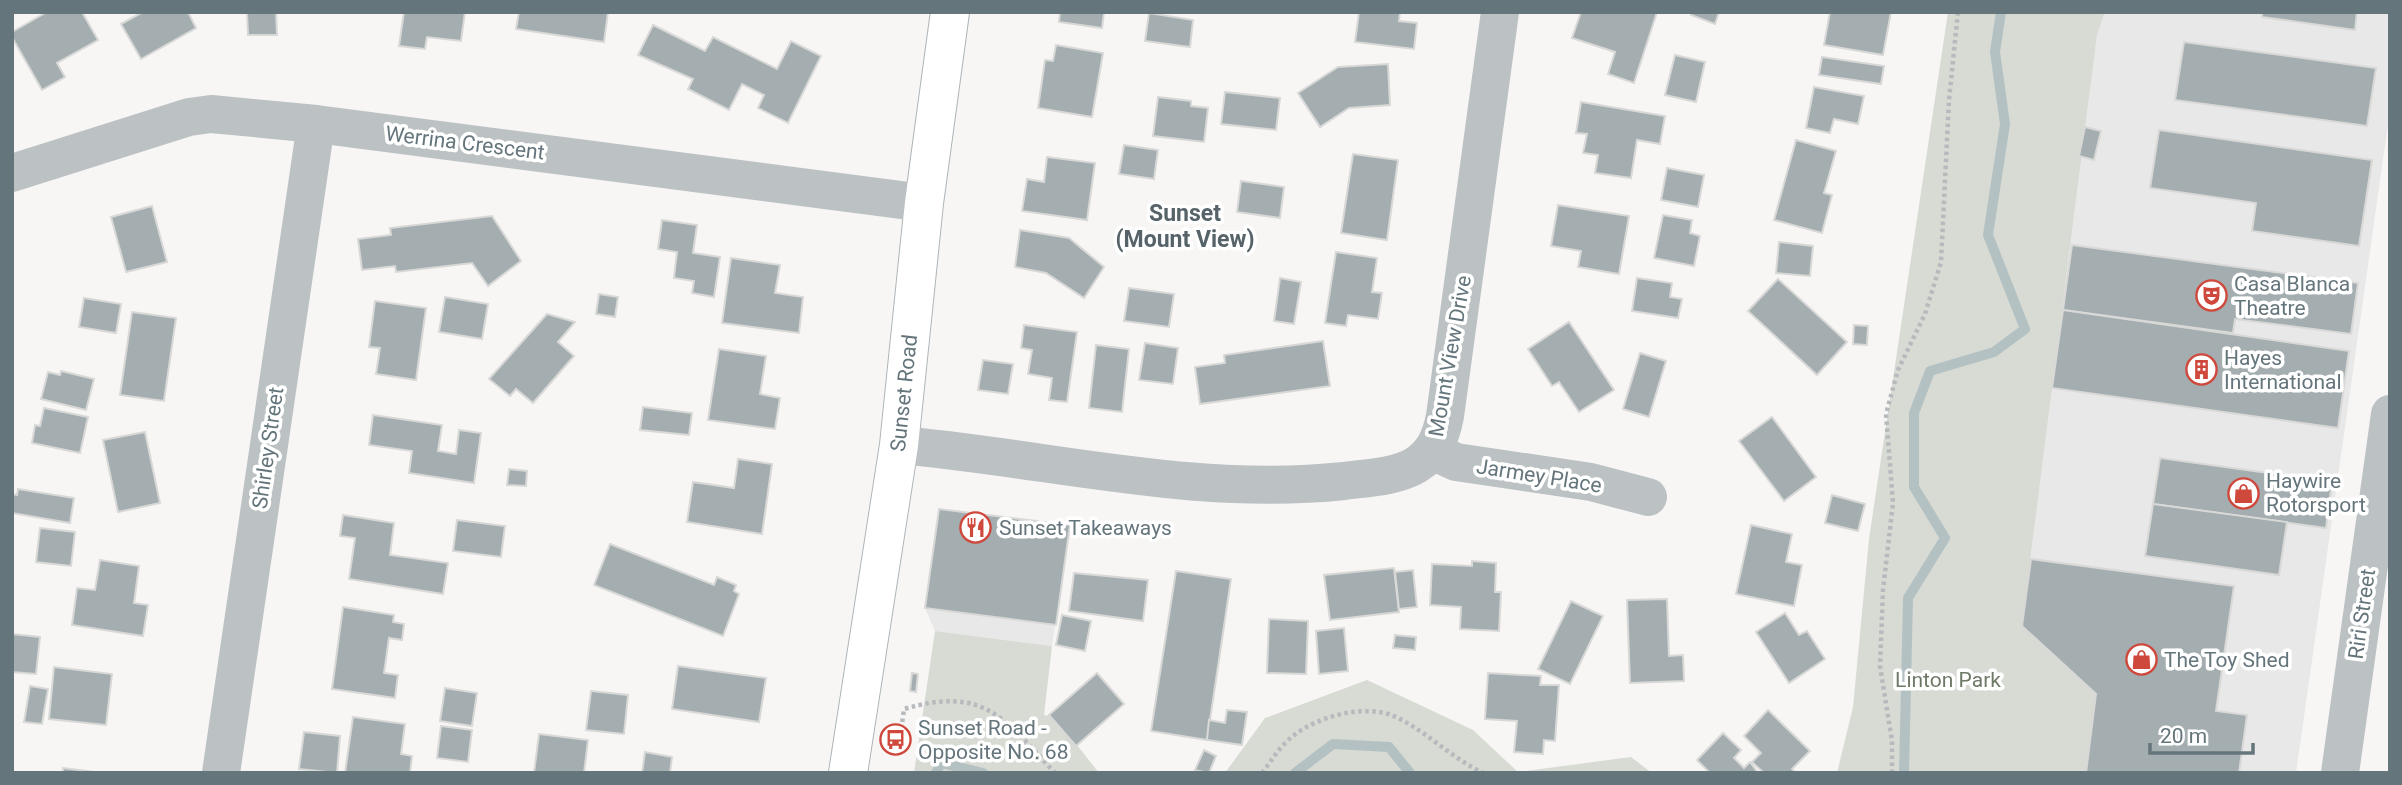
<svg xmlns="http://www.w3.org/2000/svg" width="2402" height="785" font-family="Roboto,sans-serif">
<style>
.built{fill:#e7e8e7}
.green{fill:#d7dbd4}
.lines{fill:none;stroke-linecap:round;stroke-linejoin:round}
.stream{stroke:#b4c1c3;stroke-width:10}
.building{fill:#a4adb0;stroke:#d8d8d7;stroke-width:2}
.secondary-casing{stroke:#aeb5b8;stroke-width:40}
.path{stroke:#b6babc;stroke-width:4.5;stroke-dasharray:3.5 3.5;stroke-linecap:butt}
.minor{stroke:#bcc1c3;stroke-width:38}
.secondary{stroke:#fff;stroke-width:38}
.labels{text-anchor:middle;stroke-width:7;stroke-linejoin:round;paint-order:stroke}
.street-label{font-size:21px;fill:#65757c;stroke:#fff}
.poi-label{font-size:21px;fill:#65757c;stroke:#fff;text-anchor:start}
.park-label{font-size:21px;fill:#6e7a67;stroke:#fff}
.neighbourhood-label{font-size:23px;font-weight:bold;fill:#566368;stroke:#fff}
</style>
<rect width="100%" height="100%" fill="#f7f6f4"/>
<!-- built -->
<g class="built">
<path d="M2105 12H2390V110L2296 773H2086L2096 693 2022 626 2097 35Z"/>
<path d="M939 509 1070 525 1052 646 935 631 925 608Z"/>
</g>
<!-- green -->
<g class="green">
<path d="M1948 12H2105L2097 35 2022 625 2096 694 2086 773H1837L1853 707 1869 539Z"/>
<path d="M935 631 1052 646 1044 715 1055 717 1099 773H914Z"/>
<path d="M1367 680 1473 730 1518 772 1631 757 1652 773H1225L1265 718Z"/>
</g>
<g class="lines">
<!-- stream -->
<g class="stream">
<path d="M936 773 941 763 983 773"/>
<path d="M1295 773 1333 744 1389 747 1410 773"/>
<path d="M1904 773 1908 598 1945 538 1914 487V413L1930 371 1994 352 2025 329 1988 235 2005 124 1995 52 2001 12"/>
</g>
</g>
<!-- building -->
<g class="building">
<path d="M47 12H82L98 40 57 63 65 77 42 90 12 37V32Z"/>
<path d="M143 12H188L196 28 141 59 121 24Z"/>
<path d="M247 12H276L277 35H248Z"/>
<path d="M404 12H465L461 41 427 37 425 49 399 46Z"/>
<path d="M519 12H608L604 42 516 29Z"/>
<path d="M1060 12H1104L1102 28 1059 22Z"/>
<path d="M1359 12H1400L1399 21 1417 23 1414 49 1355 42Z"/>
<path d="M1581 12H1657L1634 83 1608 74 1615 52 1572 38Z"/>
<path d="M1692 12H1719L1715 24 1691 15Z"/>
<path d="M1830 12H1891L1883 55 1824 45Z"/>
<path d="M2262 12H2357L2355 30 2262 17Z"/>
<path d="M1149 13 1193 20 1190 47 1145 41Z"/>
<path d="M653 25 705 51 713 37 777 69 791 41 821 56 788 123 758 108 764 95 742 84 729 110 688 89 693 79 638 55Z"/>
<path d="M2184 42 2376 68 2367 126 2175 100Z"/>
<path d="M1056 45 1103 53 1092 117 1038 108 1045 60 1053 61Z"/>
<path d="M1675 55 1705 62 1696 102 1665 95Z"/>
<path d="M1822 57 1884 66 1881 84 1819 75Z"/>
<path d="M1388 64 1390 105 1349 108 1320 127 1298 93 1338 67Z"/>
<path d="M1814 87 1864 96 1858 124 1834 119 1830 133 1806 128Z"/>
<path d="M1225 92 1280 98 1276 130 1221 124Z"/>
<path d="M1158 97 1191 101V106L1208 108 1204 142 1153 136Z"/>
<path d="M1581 102 1665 116 1660 144 1637 140 1631 178 1595 173 1598 155 1583 153 1587 134 1576 133Z"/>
<path d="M2085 127 2101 131 2094 160 2079 156Z"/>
<path d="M2159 130 2372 160 2359 246 2252 231 2256 203 2150 188Z"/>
<path d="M1796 140 1836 151 1824 193 1832 195 1822 233 1774 220Z"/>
<path d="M1124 145 1158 150 1154 179 1119 174Z"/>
<path d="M1353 154 1398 160 1387 240 1341 233Z"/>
<path d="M1047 157 1095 163 1087 220 1022 211 1027 179 1044 182Z"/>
<path d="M1667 168 1704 175 1698 207 1661 200Z"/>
<path d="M1241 181 1284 187 1280 218 1237 212Z"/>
<path d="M1558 205 1629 216 1619 274 1578 267 1581 251 1551 246Z"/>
<path d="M152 206 167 262 126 272 111 217Z"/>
<path d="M1663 215 1692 220 1690 233 1700 236 1694 266 1654 258Z"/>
<path d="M492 216 521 261 488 286 472 263 396 272 395 266 362 270 358 239 391 235 390 228Z"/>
<path d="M662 220 697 225 693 253 720 257 714 297 692 293 694 281 674 278 677 252 658 249Z"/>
<path d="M1020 230 1069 238 1104 267 1084 298 1046 273 1015 267Z"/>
<path d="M1779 242 1813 246 1810 276 1776 273Z"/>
<path d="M2072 245 2358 283 2351 334 2235 319 2233 333 2063 310Z"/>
<path d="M1336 252 1377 258 1372 292 1382 293 1378 319 1348 315 1346 326 1325 323Z"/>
<path d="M731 258 780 265 775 293 803 297 799 333 722 323Z"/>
<path d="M1280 278 1301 282 1294 324 1274 321Z"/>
<path d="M1637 278 1672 283 1670 297 1682 299 1678 318 1632 311Z"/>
<path d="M1778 279 1847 342 1817 375 1748 311Z"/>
<path d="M1129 288 1174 294 1169 327 1124 321Z"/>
<path d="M599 294 618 297 615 317 596 314Z"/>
<path d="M445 297 488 304 482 339 439 332Z"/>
<path d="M84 298 121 304 116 333 79 327Z"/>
<path d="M375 301 426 308 416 380 376 374 380 348 369 347Z"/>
<path d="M2063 310 2349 351 2338 428 2052 388Z"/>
<path d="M132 312 176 318 164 401 120 395Z"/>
<path d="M547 314 575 322 558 342 574 356 533 403 516 389 510 396 489 379Z"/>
<path d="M1569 322 1614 390 1579 412 1559 382 1552 386 1528 349Z"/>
<path d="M1024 325 1077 332 1067 402 1049 400 1052 378 1028 374 1032 350 1021 348Z"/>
<path d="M1854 325 1868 326 1867 345 1853 344Z"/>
<path d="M1323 341 1330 386 1200 404 1195 367 1225 363 1224 355Z"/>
<path d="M1145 343 1178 348 1173 384 1139 380Z"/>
<path d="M1096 345 1129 349 1122 412 1089 408Z"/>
<path d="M719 349 766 356 760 394 780 398 775 429 708 420Z"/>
<path d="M1640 353 1666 361 1649 417 1623 409Z"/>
<path d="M983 360 1013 364 1008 394 978 390Z"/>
<path d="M61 371 94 379 86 410 41 399 48 372 60 375Z"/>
<path d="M643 407 692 413 689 435 640 430Z"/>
<path d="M44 408 88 417 80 453 32 443 35 425 40 426Z"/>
<path d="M373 415 442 425 438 451 456 454 459 430 481 433 474 483 409 473 412 451 369 445Z"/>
<path d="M1772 417 1816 477 1784 501 1739 441Z"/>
<path d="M145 432 160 503 118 512 103 440Z"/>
<path d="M2160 458 2332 482 2326 528 2153 504Z"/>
<path d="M738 459 772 464 762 534 687 522 693 482 734 488Z"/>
<path d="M509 469 527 471 526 486 507 485Z"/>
<path d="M18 489 74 498 70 523 12 513V494L17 495Z"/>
<path d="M1832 495 1865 504 1858 531 1825 523Z"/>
<path d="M2153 504 2287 522 2279 575 2145 556Z"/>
<path d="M939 509 1070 525 1056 625 925 608Z"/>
<path d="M343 515 394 523 390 555 448 563 443 594 349 579 355 538 340 536Z"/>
<path d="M457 520 505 526 501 557 453 551Z"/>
<path d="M1751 525 1792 534 1786 562 1802 565 1794 606 1736 594Z"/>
<path d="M40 528 75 532 71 566 36 562Z"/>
<path d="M610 544 714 585 717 577 736 585 734 591 739 594 723 636 594 585Z"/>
<path d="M2031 559 2234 586 2216 711 2247 715 2239 773H2086L2096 694 2022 626Z"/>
<path d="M100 560 139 566 134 603 148 605 143 636 72 625 77 588 95 590Z"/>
<path d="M1472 561 1496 563 1495 592H1501L1499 631 1460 629 1461 607 1430 605 1432 564 1472 566Z"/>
<path d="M1394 568 1399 612 1330 620 1324 575Z"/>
<path d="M1413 570 1417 607 1399 609 1395 572Z"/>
<path d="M1176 571 1231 579 1207 740 1151 731Z"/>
<path d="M1074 573 1148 580 1143 621 1069 611Z"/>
<path d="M1667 599 1669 656 1683 655 1684 681 1630 683 1627 600Z"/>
<path d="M1571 601 1603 616 1570 684 1538 669Z"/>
<path d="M343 607 394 615 393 622 404 624 402 640 389 638 384 673 398 675 395 698 332 689Z"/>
<path d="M1785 613 1799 635 1807 631 1825 659 1789 683 1756 632Z"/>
<path d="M1062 615 1091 621 1085 651 1056 645Z"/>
<path d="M1269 619 1308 621 1306 674 1267 673Z"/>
<path d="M1344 628 1348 671 1319 674 1316 631Z"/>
<path d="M12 634 40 637 36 674 12 672Z"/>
<path d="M1395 635 1416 637 1415 650 1393 648Z"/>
<path d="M678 666 766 678 759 722 672 709Z"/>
<path d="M54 667 112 674 106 725 49 719Z"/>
<path d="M912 673 918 674 916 692 910 691Z"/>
<path d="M1097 673 1124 704 1076 746 1049 715Z"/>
<path d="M1488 673 1541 676 1540 685H1559L1555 741 1544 740 1543 754 1514 752 1517 721 1485 719Z"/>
<path d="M30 686 48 689 42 724 24 722Z"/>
<path d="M445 688 477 693 472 726 440 721Z"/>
<path d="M591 691 628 695 624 734 586 730Z"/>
<path d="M1227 710 1247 712 1242 745 1207 740 1209 720 1225 723Z"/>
<path d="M1768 710 1810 751 1792 769 1796 773H1764L1752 762 1761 753 1744 736Z"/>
<path d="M353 717 405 724 401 754 412 756 410 773H345Z"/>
<path d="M441 726 472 730 468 762 437 758Z"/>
<path d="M304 732 340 736 337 773 299 769Z"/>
<path d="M1723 733 1741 750 1734 758 1744 768 1750 762 1758 773H1710L1697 760Z"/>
<path d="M539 734 588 740 584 773H534Z"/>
<path d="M1204 750 1216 756 1209 773 1195 770Z"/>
<path d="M645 752 672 757 670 773H642Z"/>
<path d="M63 768 102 773H63Z"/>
</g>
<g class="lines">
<defs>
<path id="secondary" d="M848 773 899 445 924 203 950 12"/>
</defs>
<!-- secondary casing -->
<use href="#secondary" class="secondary-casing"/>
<!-- path -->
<g class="path">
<path d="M889 747 891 750 900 739 904 709C985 685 1004 719 1055 773"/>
<path d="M1262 773C1272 760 1280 746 1293 736 1318 716 1366 703 1396 717 1427 732 1452 758 1483 773"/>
<path d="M1892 773V741L1880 666 1883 590 1893 503 1886 414 1898 370 1925 314 1941 262 1949 100 1958 12"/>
</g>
<!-- minor -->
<g class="minor">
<path d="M12 173 189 117 211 114 316 124 924 203"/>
<path d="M899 445C1048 458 1193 497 1344 481 1367 478 1396 477 1416 465 1435 453 1441 436 1445 416L1500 12"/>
<path d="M1432 451 1456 462 1591 482 1648 497"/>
<path d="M221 773 316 124"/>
<path d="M2340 773 2390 414"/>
</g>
<!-- secondary -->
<use href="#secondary" class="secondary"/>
</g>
<!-- icons -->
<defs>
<symbol id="theatre-ring" viewBox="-11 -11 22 22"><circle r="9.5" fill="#fff" stroke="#cf483c" stroke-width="1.5"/><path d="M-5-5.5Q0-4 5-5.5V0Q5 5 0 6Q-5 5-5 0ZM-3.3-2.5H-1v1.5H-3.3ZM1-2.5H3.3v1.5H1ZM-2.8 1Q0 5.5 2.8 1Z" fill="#cf483c"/></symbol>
<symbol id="building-ring" viewBox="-11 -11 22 22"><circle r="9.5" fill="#fff" stroke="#cf483c" stroke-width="1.5"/><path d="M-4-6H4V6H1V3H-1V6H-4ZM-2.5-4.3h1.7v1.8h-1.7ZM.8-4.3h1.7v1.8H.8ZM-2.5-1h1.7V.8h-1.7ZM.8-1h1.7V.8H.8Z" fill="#cf483c"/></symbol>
<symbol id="shop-ring" viewBox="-11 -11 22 22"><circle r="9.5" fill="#fff" stroke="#cf483c" stroke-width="1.5"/><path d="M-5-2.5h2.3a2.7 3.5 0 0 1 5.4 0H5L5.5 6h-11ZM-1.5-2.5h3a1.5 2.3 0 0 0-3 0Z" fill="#cf483c"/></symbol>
<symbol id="restaurant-ring" viewBox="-11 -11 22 22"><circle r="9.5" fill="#fff" stroke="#cf483c" stroke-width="1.5"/><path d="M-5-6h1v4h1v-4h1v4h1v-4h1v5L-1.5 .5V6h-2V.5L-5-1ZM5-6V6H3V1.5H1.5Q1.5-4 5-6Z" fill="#cf483c"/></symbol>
<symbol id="bus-ring" viewBox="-11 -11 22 22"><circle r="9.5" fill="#fff" stroke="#cf483c" stroke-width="1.5"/><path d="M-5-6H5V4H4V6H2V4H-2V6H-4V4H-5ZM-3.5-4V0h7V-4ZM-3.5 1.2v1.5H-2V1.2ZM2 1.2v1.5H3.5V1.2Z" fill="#cf483c"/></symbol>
</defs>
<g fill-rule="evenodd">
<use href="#theatre-ring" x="2194" y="278" width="35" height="35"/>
<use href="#building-ring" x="2184" y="352" width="35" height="35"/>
<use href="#shop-ring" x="2226" y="476" width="35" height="35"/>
<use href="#restaurant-ring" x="958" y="510" width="35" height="35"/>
<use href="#shop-ring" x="2124" y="642" width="35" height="35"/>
<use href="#bus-ring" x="878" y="722" width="35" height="35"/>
</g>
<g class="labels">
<!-- street labels -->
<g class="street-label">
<text transform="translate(465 143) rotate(7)" y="7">Werrina Crescent</text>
<text transform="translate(1450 356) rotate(-80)" y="7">Mount View Drive</text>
<text transform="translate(904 393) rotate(-84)" y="7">Sunset Road</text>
<text transform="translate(268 448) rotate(-82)" y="7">Shirley Street</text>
<text transform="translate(1539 476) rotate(9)" y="7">Jarmey Place</text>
<text transform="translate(2362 614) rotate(-82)" y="7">Riri Street</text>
</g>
<!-- poi labels -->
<g class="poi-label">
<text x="2234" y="291">Casa Blanca<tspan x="2234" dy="24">Theatre</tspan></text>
<text x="2224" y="365">Hayes<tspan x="2224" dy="24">International</tspan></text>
<text x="2266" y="488">Haywire<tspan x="2266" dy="24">Rotorsport</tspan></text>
<text x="999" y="535">Sunset Takeaways</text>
<text x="2164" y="667">The Toy Shed</text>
<text x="918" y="735">Sunset Road -<tspan x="918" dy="24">Opposite No. 68</tspan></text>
</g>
<!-- park labels -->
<g class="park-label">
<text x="1948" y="687">Linton Park</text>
</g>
<!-- neighbourhood labels -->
<g class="neighbourhood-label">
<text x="1185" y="221">Sunset<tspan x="1185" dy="26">(Mount View)</tspan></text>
</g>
</g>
<!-- border -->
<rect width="2402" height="785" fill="none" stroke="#65757c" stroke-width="28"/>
<!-- scale -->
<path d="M2150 743v10h103v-10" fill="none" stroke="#65757c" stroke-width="3.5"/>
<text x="2160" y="743" font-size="21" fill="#65757c" stroke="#ffffff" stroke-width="5" paint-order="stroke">20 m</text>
</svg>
